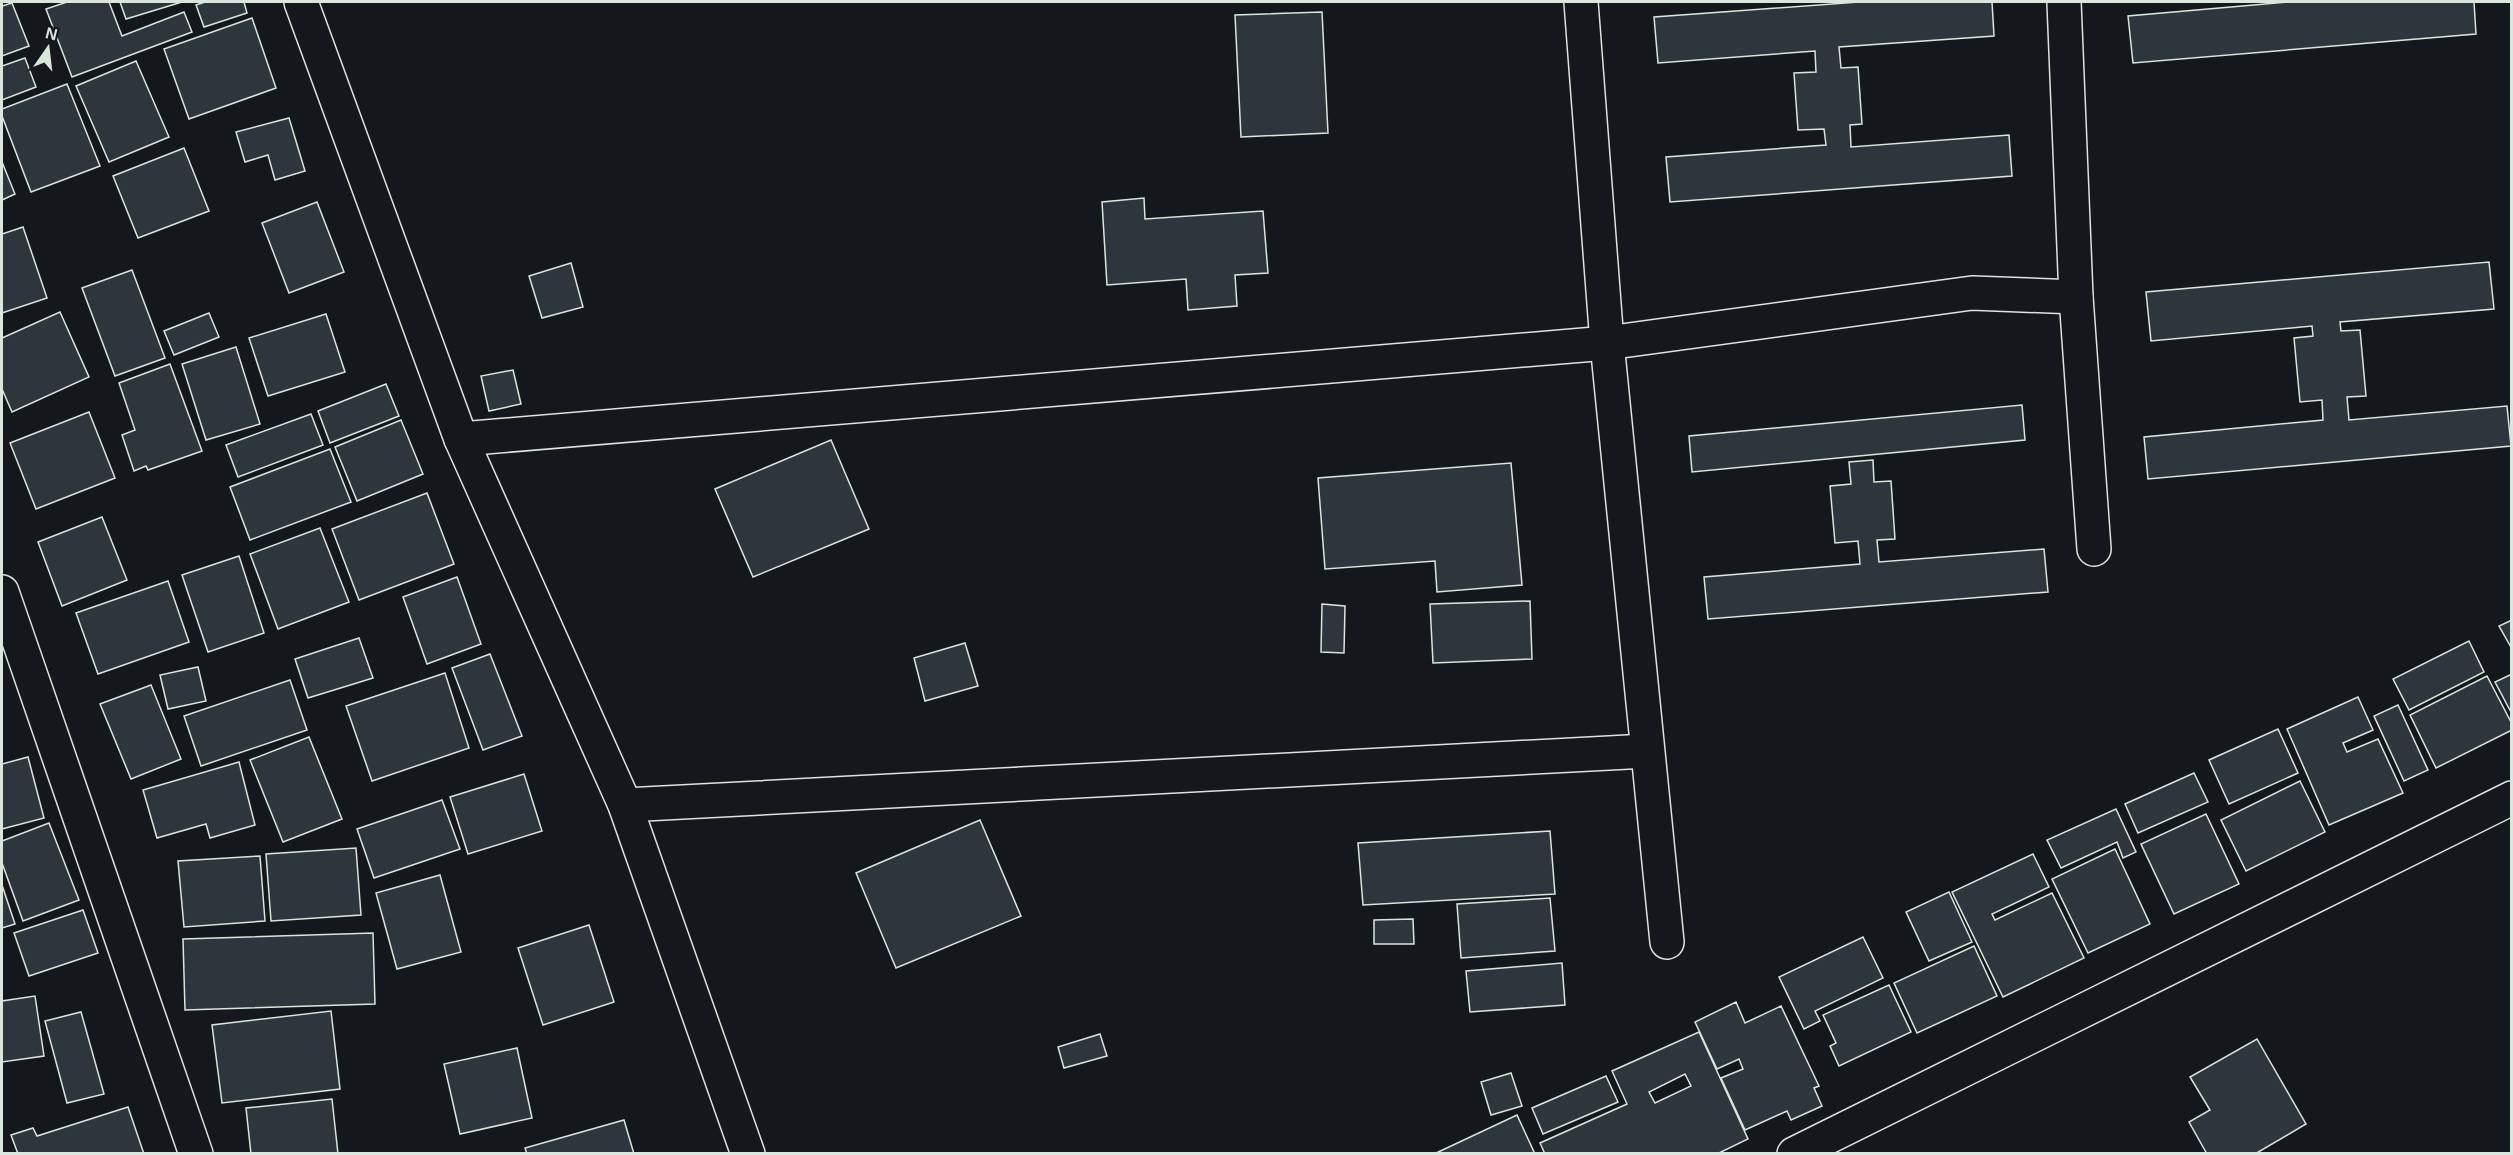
<svg xmlns="http://www.w3.org/2000/svg" width="2513" height="1155" font-family="Helvetica,sans-serif">
<style>
.building{fill:#2c363c;stroke:#d8e6dc;stroke-width:1.5;fill-rule:evenodd}
.lines{fill:none;stroke-linecap:round;stroke-linejoin:round}
.minor-casing{stroke:#d8e6dc;stroke-width:36}
.minor{stroke:#14181c;stroke-width:33}
</style>
<rect width="100%" height="100%" fill="#14181c"/>
<!-- building -->
<g class="building">
<path d="M67 2H109L122 36 184 12 192 32 72 77 46 9Z"/>
<path d="M120 2H182L126 19Z"/>
<path d="M205 2H244L247 13 204 27 196 5Z"/>
<path d="M1859 2H1992L1994 36 1839 47 1841 68 1858 67 1862 124 1850 125 1851 147 2009 135 2012 176 1670 202 1666 157 1826 145 1824 129 1798 130 1794 73 1816 72 1815 51 1658 63 1654 17Z"/>
<path d="M2289 2H2474L2476 34 2133 63 2128 16Z"/>
<path d="M12 3 29 46 2 56V6Z"/>
<path d="M1322 12 1328 133 1241 137 1235 15Z"/>
<path d="M252 18 276 88 189 119 164 49Z"/>
<path d="M25 58 36 87 2 100V66Z"/>
<path d="M136 61 169 137 109 162 76 86Z"/>
<path d="M67 84 100 166 31 192 2 116V109Z"/>
<path d="M289 118 305 171 275 180 268 155 245 162 236 132Z"/>
<path d="M184 148 209 211 138 238 113 176Z"/>
<path d="M2 162 15 194 2 200Z"/>
<path d="M1144 198 1145 219 1263 211 1268 273 1235 275 1237 306 1188 310 1186 279 1107 285 1102 202Z"/>
<path d="M317 202 344 272 289 293 262 223Z"/>
<path d="M23 227 47 298 2 313V234Z"/>
<path d="M2489 262 2494 309 2340 322 2341 331 2360 330 2366 396 2347 397 2349 420 2507 406 2511 446 2148 479 2144 437 2323 420 2322 400 2300 402 2294 338 2313 336 2312 326 2151 341 2146 292Z"/>
<path d="M571 263 583 307 542 318 529 276Z"/>
<path d="M132 270 165 358 115 376 82 288Z"/>
<path d="M60 312 89 377 12 412 2 389V338Z"/>
<path d="M209 313 219 337 174 355 164 331Z"/>
<path d="M326 314 345 372 268 396 249 338Z"/>
<path d="M236 347 260 424 206 440 182 364Z"/>
<path d="M170 364 202 451 148 470 146 466 134 471 122 435 135 430 119 383Z"/>
<path d="M513 370 521 404 489 411 481 376Z"/>
<path d="M386 384 399 416 330 443 318 411Z"/>
<path d="M2022 405 2025 440 1692 472 1689 436Z"/>
<path d="M89 412 115 478 36 509 10 443Z"/>
<path d="M311 414 323 445 238 477 226 445Z"/>
<path d="M401 420 423 474 357 501 335 447Z"/>
<path d="M831 440 869 529 753 577 715 489Z"/>
<path d="M330 449 351 502 250 540 230 487Z"/>
<path d="M1873 460 1874 482 1891 481 1895 539 1877 540 1879 562 2044 549 2048 592 1708 619 1704 577 1860 564 1858 541 1835 543 1830 486 1851 484 1849 462Z"/>
<path d="M1511 463 1522 585 1437 592 1435 561 1325 569 1318 478Z"/>
<path d="M427 493 454 564 359 600 332 529Z"/>
<path d="M102 517 127 580 62 606 38 542Z"/>
<path d="M320 528 349 602 278 629 250 554Z"/>
<path d="M239 556 264 633 208 652 182 575Z"/>
<path d="M457 577 481 644 427 664 403 597Z"/>
<path d="M168 581 189 642 98 674 76 613Z"/>
<path d="M1530 601 1532 659 1433 663 1430 604Z"/>
<path d="M1322 604 1345 606 1344 653 1321 652Z"/>
<path d="M2512 620V649L2499 626Z"/>
<path d="M359 638 373 678 308 698 295 659Z"/>
<path d="M2469 641 2484 672 2409 710 2393 679Z"/>
<path d="M965 643 978 686 925 701 914 658Z"/>
<path d="M490 654 522 736 483 750 452 668Z"/>
<path d="M198 667 206 701 168 709 160 675Z"/>
<path d="M445 673 469 748 372 781 346 706Z"/>
<path d="M2512 674V714L2495 682Z"/>
<path d="M2487 676 2512 724V730L2436 768 2410 715Z"/>
<path d="M290 680 307 730 201 766 184 716Z"/>
<path d="M151 685 181 759 131 779 100 704Z"/>
<path d="M2358 697 2373 730 2343 743 2347 752 2378 739 2403 793 2329 825 2287 729Z"/>
<path d="M2398 705 2428 770 2404 781 2374 716Z"/>
<path d="M2278 729 2298 773 2229 804 2209 760Z"/>
<path d="M309 737 342 819 283 842 250 760Z"/>
<path d="M28 757 44 818 2 829V764Z"/>
<path d="M239 762 255 825 210 838 206 824 157 838 143 790Z"/>
<path d="M2194 773 2208 802 2138 833 2125 804Z"/>
<path d="M524 774 542 831 468 854 450 797Z"/>
<path d="M2300 781 2325 832 2246 871 2221 820Z"/>
<path d="M442 800 460 849 374 878 357 829Z"/>
<path d="M2116 809 2136 852 2123 858 2117 842 2061 868 2047 840Z"/>
<path d="M2206 814 2239 884 2174 914 2141 844Z"/>
<path d="M980 820 1021 916 896 968 856 873Z"/>
<path d="M49 823 79 900 23 921 2 863V841Z"/>
<path d="M1550 831 1555 894 1363 905 1358 843Z"/>
<path d="M356 848 361 915 271 921 266 854Z"/>
<path d="M2115 849 2150 924 2088 953 2052 879Z"/>
<path d="M2033 854 2049 887 1992 914 1995 920 2052 893 2084 958 2003 997 1952 892Z"/>
<path d="M260 856 265 921 184 927 178 861Z"/>
<path d="M440 875 461 952 397 969 376 893Z"/>
<path d="M2 885 15 924 2 928Z"/>
<path d="M1949 892 1972 942 1929 961 1906 912Z"/>
<path d="M1550 898 1555 951 1461 958 1457 904Z"/>
<path d="M83 910 98 953 29 976 14 933Z"/>
<path d="M1413 919 1414 944H1374V920Z"/>
<path d="M589 925 614 1002 543 1025 518 948Z"/>
<path d="M373 933 375 1004 185 1010 183 939Z"/>
<path d="M1863 937 1883 978 1815 1011 1820 1021 1804 1029 1779 977Z"/>
<path d="M1974 946 1997 996 1917 1033 1894 983Z"/>
<path d="M1562 963 1565 1005 1470 1012 1466 971Z"/>
<path d="M1889 985 1911 1032 1839 1066 1830 1046 1836 1043 1823 1015Z"/>
<path d="M35 996 44 1056 2 1062V1001Z"/>
<path d="M1736 1002 1745 1023 1781 1006 1819 1086 1814 1088 1822 1106 1791 1120 1787 1111 1745 1130 1721 1078 1743 1069 1739 1059 1717 1069 1695 1022Z"/>
<path d="M331 1011 340 1089 222 1103 212 1025Z"/>
<path d="M81 1012 104 1094 67 1103 45 1021Z"/>
<path d="M1699 1032 1748 1139 1717 1154H1545L1540 1143 1627 1104 1612 1071ZM1685 1074 1691 1086 1655 1103 1649 1092Z"/>
<path d="M1100 1034 1107 1056 1064 1068 1058 1047Z"/>
<path d="M2257 1039 2306 1124 2255 1154H2207L2189 1122 2210 1110 2190 1077Z"/>
<path d="M517 1048 532 1118 460 1134 444 1064Z"/>
<path d="M1511 1073 1522 1106 1491 1115 1481 1082Z"/>
<path d="M1606 1076 1618 1102 1543 1134 1532 1108Z"/>
<path d="M332 1099 338 1154H251L246 1108Z"/>
<path d="M128 1107 144 1154H18L11 1135 33 1128 37 1136Z"/>
<path d="M1517 1115 1535 1154H1434Z"/>
<path d="M624 1120 634 1154H527L525 1148Z"/>
</g>
<g class="lines">
<defs>
<g id="minor">
<path d="M301 2 461 439 625 805 748 1154"/>
<path d="M1581 2 1607 343 1667 942"/>
<path d="M2064 2 2076 297 2094 549"/>
<path d="M461 439 1607 343 1972 293 2076 297"/>
<path d="M2 592 196 1154"/>
<path d="M625 805 1647 751"/>
<path d="M1794 1154 2512 798"/>
</g>
</defs>
<!-- minor casing -->
<use href="#minor" class="minor-casing"/>
<!-- minor -->
<use href="#minor" class="minor"/>
</g>
<!-- border -->
<rect width="2513" height="1155" fill="none" stroke="#d8e6dc" stroke-width="6"/>
<!-- north arrow -->
<g transform="translate(48 48) rotate(14)" stroke="#14181c" stroke-width="4.5" paint-order="stroke">
<path d="M0-4.5L10 22L0 15L-10 22Z" fill="#d8e6dc"/>
<text y="-9" font-size="16" font-weight="bold" text-anchor="middle" fill="#d8e6dc">N</text>
</g>
</svg>
